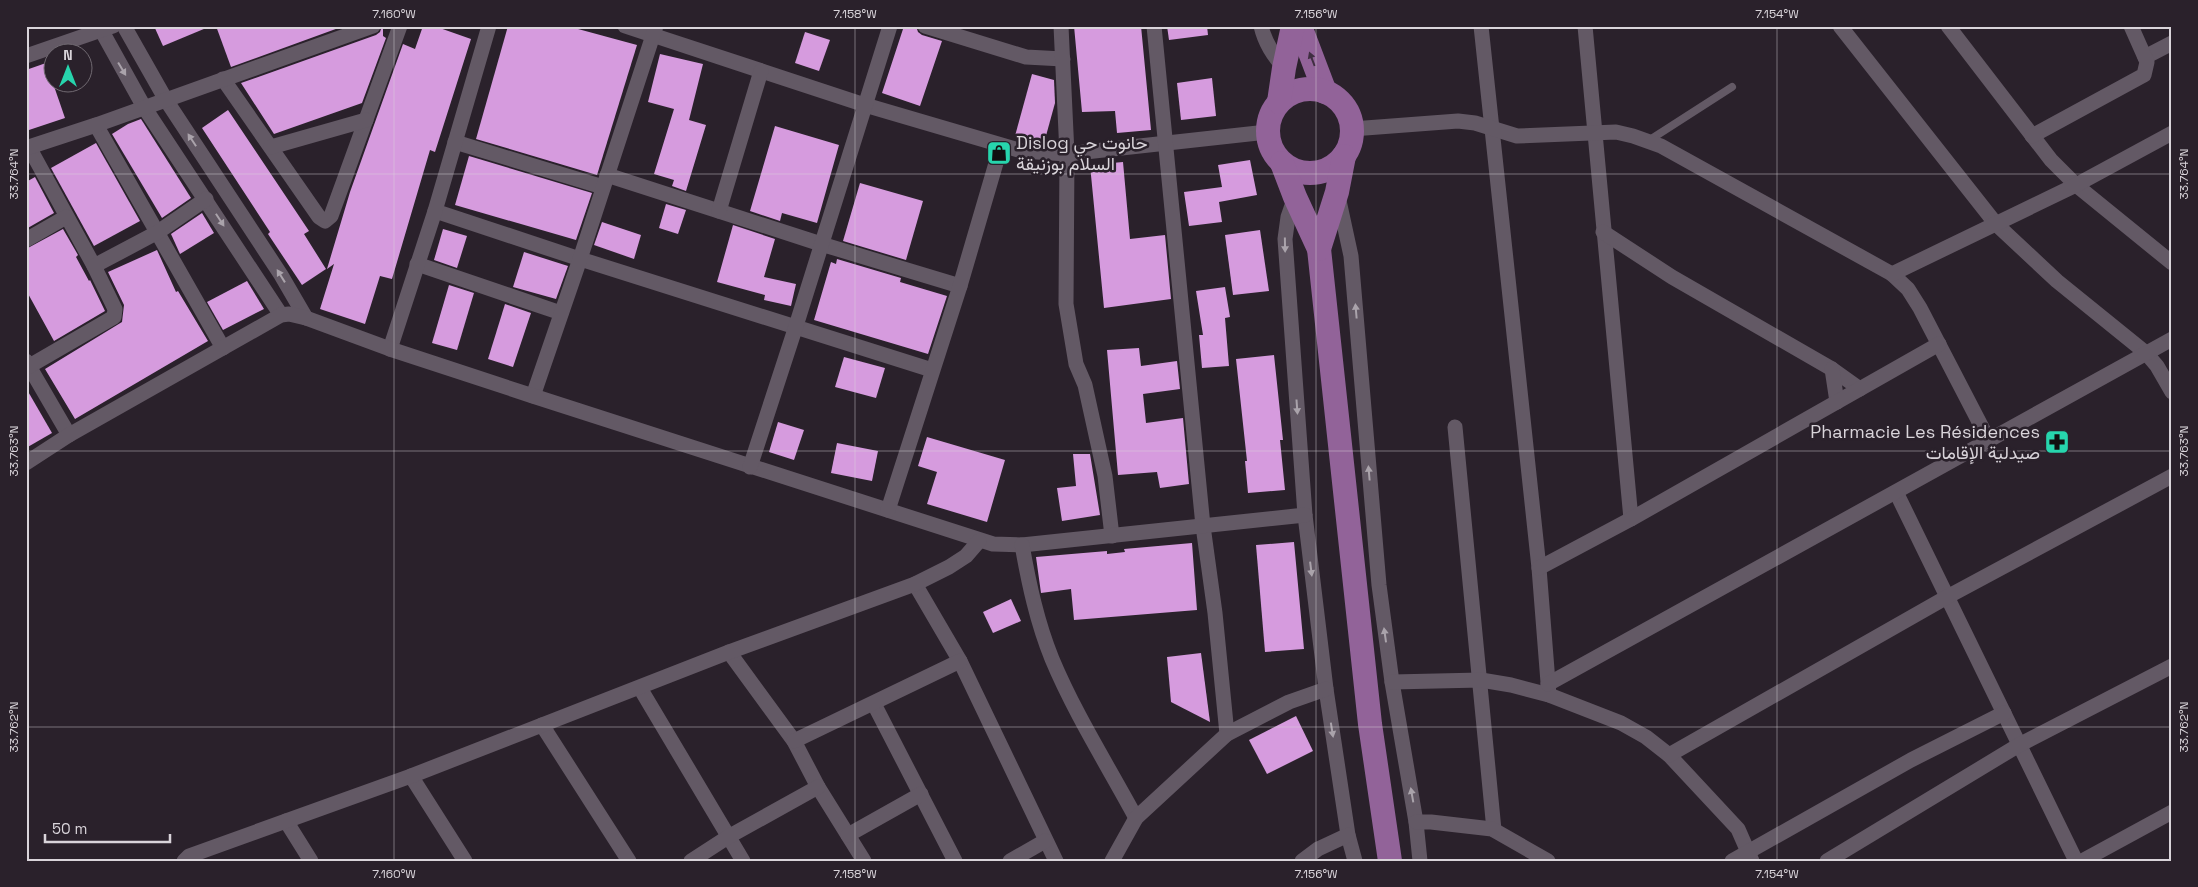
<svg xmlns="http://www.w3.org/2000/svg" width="2198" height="887" font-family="'Space Grotesk',Vazirmatn,sans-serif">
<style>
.building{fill:#d69bde}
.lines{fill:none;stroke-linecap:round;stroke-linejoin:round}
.service{stroke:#635965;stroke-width:8}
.minor{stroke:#635965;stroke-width:15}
.primary{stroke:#926399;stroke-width:24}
.oneway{fill:#3f2e41}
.oneway2{fill:#aaa3ab}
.ticks{fill:none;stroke:#d9d4da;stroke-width:1;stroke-opacity:0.45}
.labels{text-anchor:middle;stroke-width:5;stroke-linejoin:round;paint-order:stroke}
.poi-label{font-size:18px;fill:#d9d4da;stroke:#2a212b;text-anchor:start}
.neatline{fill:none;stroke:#d9d4da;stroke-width:2}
.ticks-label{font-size:12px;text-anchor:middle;fill:#d9d4da}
</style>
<rect width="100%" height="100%" fill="#2a212b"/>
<!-- building -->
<g class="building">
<path d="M154 26H211L163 46Z"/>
<path d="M216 26H344L231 67Z"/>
<path d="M382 26H383V36L386 38 362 103 274 134 241 83 376 35 380 32Z"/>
<path d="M423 26H434L471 39 435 152 430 150 392 279 380 276 365 324 320 309 334 264 327 269 350 192 403 44 415 49Z"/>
<path d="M508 26H567L637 45 597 175 476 139Z"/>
<path d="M904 26H916L918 32 922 35 942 41 920 106 882 93Z"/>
<path d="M1074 26H1141L1151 130 1117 133 1115 111 1082 112Z"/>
<path d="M1167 26H1207L1208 35 1169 40Z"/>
<path d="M805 32 830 40 819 71 795 63Z"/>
<path d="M660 54 703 64 689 120 706 125 686 191 672 186 674 180 654 174 674 109 648 102Z"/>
<path d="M46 63 65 118 26 131V70Z"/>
<path d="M1032 74 1054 80 1055 103 1044 143 1015 136Z"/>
<path d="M1212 78 1216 116 1181 120 1177 83Z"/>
<path d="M228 110 309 231 304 234 326 269 302 285 268 234 270 232 202 128Z"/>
<path d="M141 119 191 198 162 218 112 134 128 124Z"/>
<path d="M775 126 839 145 817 223 782 213 780 221 750 211Z"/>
<path d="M96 143 140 221 94 246 51 168Z"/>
<path d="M469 156 592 193 576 240 455 205Z"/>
<path d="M1250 160 1257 195 1219 202 1222 222 1189 226 1184 192 1222 187 1218 165Z"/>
<path d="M1123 162 1130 239 1165 235 1171 299 1104 308 1090 165Z"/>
<path d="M35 177 54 213 26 229V182Z"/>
<path d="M860 183 923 201 906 260 843 241Z"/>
<path d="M666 204 686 210 678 234 659 228Z"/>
<path d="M202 213 214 233 180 254 171 234Z"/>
<path d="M602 222 641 235 634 259 594 245Z"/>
<path d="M733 225 775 239 764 277 796 284 791 306 764 300 765 295 717 282Z"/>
<path d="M63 229 78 255 76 257 89 281 90 280 105 311 54 341 26 290V249Z"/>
<path d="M443 229 467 236 457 268 434 260Z"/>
<path d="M1260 230 1269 291 1233 295 1225 235Z"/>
<path d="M157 250 176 292 178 291 208 341 75 419 45 369 122 322 124 305 108 272Z"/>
<path d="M524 252 568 266 556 299 513 287Z"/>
<path d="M837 259 901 278 900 282 947 296 928 354 814 320 831 262 836 264Z"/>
<path d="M247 281 264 309 223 330 207 302Z"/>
<path d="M449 285 474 293 457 350 432 343Z"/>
<path d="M1225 287 1230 317 1225 318 1229 366 1202 368 1199 335H1203L1196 291Z"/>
<path d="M505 304 531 313 513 367 488 359Z"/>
<path d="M1139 348 1141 366 1177 361 1180 389 1143 394 1146 423 1183 418 1189 484 1160 488 1157 472 1118 475 1107 350Z"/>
<path d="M1274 355 1283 440H1280L1285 490 1248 493 1245 461H1247L1236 359Z"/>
<path d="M844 357 885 368 876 398 835 387Z"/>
<path d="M26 388 52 433 26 448Z"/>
<path d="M778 422 804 430 794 460 769 452Z"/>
<path d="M927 437 1005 460 987 522 927 504 937 472 918 466Z"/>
<path d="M837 443 878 451 872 481 831 473Z"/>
<path d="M1073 454H1090L1100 515 1062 521 1057 488 1076 486Z"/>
<path d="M1294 542 1304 649 1265 652 1256 545Z"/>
<path d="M1192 543 1197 610 1074 620 1071 589 1041 593 1036 557 1107 551V554L1125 552 1124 549Z"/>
<path d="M1011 599 1021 621 993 633 983 612Z"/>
<path d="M1201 653 1210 722 1171 702 1167 657Z"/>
<path d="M1296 716 1313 751 1267 774 1249 740Z"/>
</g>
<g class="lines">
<!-- service -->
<path class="service" d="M1648 141 1732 87"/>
<!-- minor -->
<g class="minor">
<path d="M99 26 144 107 281 315"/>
<path d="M124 26 166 100 281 275 306 318"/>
<path d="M625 26 865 105 1022 151 1067 154 1267 132"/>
<path d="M925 26 1026 57 1063 59"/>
<path d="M1061 26 1067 154 1066 304 1076 364 1085 385 1105 476 1112 536"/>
<path d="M1154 26 1203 526 1215 613 1227 734"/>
<path d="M1261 26C1265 43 1273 55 1284 68"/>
<path d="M1481 26 1539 568 1549 695"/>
<path d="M1585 26 1631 519"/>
<path d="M1840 26 1996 224 2057 281 2146 353 2157 366 2172 392"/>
<path d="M1948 26 2051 160 2076 185 2172 263"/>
<path d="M26 56 113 26"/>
<path d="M2145 57 2172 43"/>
<path d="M223 79 319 217 325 221 331 216 400 26"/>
<path d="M96 125 223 348"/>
<path d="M1352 129 1458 121 1475 123 1517 136 1616 132 1633 136 1661 146 1892 274 1908 289 1920 308 1989 441"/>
<path d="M2032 136 2144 75 2147 62 2131 26"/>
<path d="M455 142 603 187"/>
<path d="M29 147 94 266"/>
<path d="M271 147 366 120"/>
<path d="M26 148 96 125 373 26"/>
<path d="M607 175 821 244 960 286"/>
<path d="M1338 196 1351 256 1379 585 1392 682 1416 822 1420 861"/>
<path d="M1295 197 1288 217 1285 239 1305 515 1326 689 1348 835 1355 861"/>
<path d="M435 211 580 259 932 370"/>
<path d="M719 211 761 71"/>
<path d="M1603 232 1672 277 1832 369 1860 389"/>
<path d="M26 240 66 217"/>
<path d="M417 264 561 313"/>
<path d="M1892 274 2076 185 2172 133"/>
<path d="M390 349 435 211 489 26"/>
<path d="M26 361 69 435"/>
<path d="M26 368 114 317 115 309 94 266 158 232 206 199"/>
<path d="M1832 369 1837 402"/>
<path d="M533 396 580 259 656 26"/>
<path d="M1455 427 1494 830"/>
<path d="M26 463 69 435 281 315 289 314 306 318 390 349 533 396 993 544 1022 545 1305 515"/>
<path d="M750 467 796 326 890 26"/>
<path d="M1896 492 2076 861"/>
<path d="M888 510 960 286 1001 146"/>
<path d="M1022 545C1029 584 1037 622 1052 659 1075 714 1108 766 1136 818"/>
<path d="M1539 568 1631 519 1939 344"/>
<path d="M915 584 960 661 1056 861"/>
<path d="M729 652 794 741 818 787 864 861"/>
<path d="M1392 682 1481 680 1511 685 1549 695 1621 723 1646 737 1669 755 1738 829 1752 861"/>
<path d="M1548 684 2172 339"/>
<path d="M640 688 743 861"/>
<path d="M874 704 955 861"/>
<path d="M542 725 629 861"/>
<path d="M794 741 960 661"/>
<path d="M1669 755 1947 597 2172 476"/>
<path d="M411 776 465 861"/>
<path d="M286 821 311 861"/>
<path d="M1416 822H1431L1492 829 1548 861"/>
<path d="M848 835 921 794"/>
<path d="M184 861 189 856 411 776 729 652 915 584 949 567 966 556 979 541"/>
<path d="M691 861 728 837 818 787"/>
<path d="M1010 861 1045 841"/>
<path d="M1112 861 1136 818 1227 734 1289 702 1326 689"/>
<path d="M1302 861 1318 849 1348 835"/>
<path d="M1732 861 1911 760 2004 713"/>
<path d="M1827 861 2019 745 2172 666"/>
<path d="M2082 861 2172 812"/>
</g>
<!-- primary -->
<g class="primary">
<path d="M1300 26 1325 92"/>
<circle cx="1310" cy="131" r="42"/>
<path d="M1279 102 1284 68 1293 26"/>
<path d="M1282 163 1295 197 1319 249 1370 724 1390 861"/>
<path d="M1319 249 1337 192 1344 156"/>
</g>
</g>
<!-- one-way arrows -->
<defs><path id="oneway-solid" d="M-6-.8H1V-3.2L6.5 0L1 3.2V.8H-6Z" transform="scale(1.25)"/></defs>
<use class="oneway" href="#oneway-solid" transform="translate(1312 59) rotate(-111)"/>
<g class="oneway2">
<use href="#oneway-solid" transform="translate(122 69) rotate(59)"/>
<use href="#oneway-solid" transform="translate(192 140) rotate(-123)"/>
<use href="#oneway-solid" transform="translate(220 220) rotate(57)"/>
<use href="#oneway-solid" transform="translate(1285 245) rotate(89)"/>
<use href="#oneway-solid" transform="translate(281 276) rotate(-122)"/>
<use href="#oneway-solid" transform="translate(1356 311) rotate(-95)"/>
<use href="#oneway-solid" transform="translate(1297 407) rotate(86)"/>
<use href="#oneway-solid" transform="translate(1369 473) rotate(-95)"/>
<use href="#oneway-solid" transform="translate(1311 569) rotate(83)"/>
<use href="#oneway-solid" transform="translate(1385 635) rotate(-98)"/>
<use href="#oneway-solid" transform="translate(1332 730) rotate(81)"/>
<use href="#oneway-solid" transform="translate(1412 795) rotate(-100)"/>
</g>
<!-- ticks -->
<path class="ticks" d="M394 26V861M855 26V861M1316 26V861M1777 26V861M26 174H2172M26 451H2172M26 727H2172"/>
<!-- icons -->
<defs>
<symbol id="shop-square" viewBox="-11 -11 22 22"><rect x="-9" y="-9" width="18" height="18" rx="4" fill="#27d5ad" stroke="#2a212b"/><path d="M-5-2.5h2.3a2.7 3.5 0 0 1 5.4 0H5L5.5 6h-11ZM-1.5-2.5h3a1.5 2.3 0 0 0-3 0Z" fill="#111"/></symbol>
<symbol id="pharmacy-square" viewBox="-11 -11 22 22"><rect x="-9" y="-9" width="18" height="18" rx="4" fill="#27d5ad" stroke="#2a212b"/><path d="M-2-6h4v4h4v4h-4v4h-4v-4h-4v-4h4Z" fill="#111"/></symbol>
</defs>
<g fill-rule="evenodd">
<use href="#shop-square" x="985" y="139" width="28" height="28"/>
<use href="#pharmacy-square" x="2043" y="428" width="28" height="28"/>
</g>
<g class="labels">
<!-- poi labels -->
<g class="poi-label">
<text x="1016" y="149">Dislog حانوت حي<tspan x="1016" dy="21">السلام بوزنيقة</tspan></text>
<text x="2040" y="438" text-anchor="end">Pharmacie Les Résidences<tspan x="2040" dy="21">صيدلية الإقامات</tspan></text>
</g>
</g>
<!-- border -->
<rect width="2198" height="887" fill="none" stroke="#2a212b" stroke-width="55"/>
<!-- north arrow -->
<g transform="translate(68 68)"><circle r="24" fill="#2a212b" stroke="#706971"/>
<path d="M0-4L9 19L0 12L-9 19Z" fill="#27d5ad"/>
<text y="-8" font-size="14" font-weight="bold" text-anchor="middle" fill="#d9d4da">N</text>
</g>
<!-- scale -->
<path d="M45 834v8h125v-8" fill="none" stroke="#d9d4da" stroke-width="2.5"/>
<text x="52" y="834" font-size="15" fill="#d9d4da" stroke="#2a212b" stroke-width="4" paint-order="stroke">50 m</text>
<rect x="28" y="28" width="2142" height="832" class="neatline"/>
<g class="ticks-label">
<text x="394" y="18">7.160°W</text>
<text x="855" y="18">7.158°W</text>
<text x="1316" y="18">7.156°W</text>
<text x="1777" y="18">7.154°W</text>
<text transform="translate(14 174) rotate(-90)" y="4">33.764°N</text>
<text transform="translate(2184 174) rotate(-90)" y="4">33.764°N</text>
<text transform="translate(14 451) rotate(-90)" y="4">33.763°N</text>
<text transform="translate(2184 451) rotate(-90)" y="4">33.763°N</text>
<text transform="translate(14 727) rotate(-90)" y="4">33.762°N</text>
<text transform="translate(2184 727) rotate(-90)" y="4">33.762°N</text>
<text x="394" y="878">7.160°W</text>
<text x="855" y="878">7.158°W</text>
<text x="1316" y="878">7.156°W</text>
<text x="1777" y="878">7.154°W</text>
</g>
</svg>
